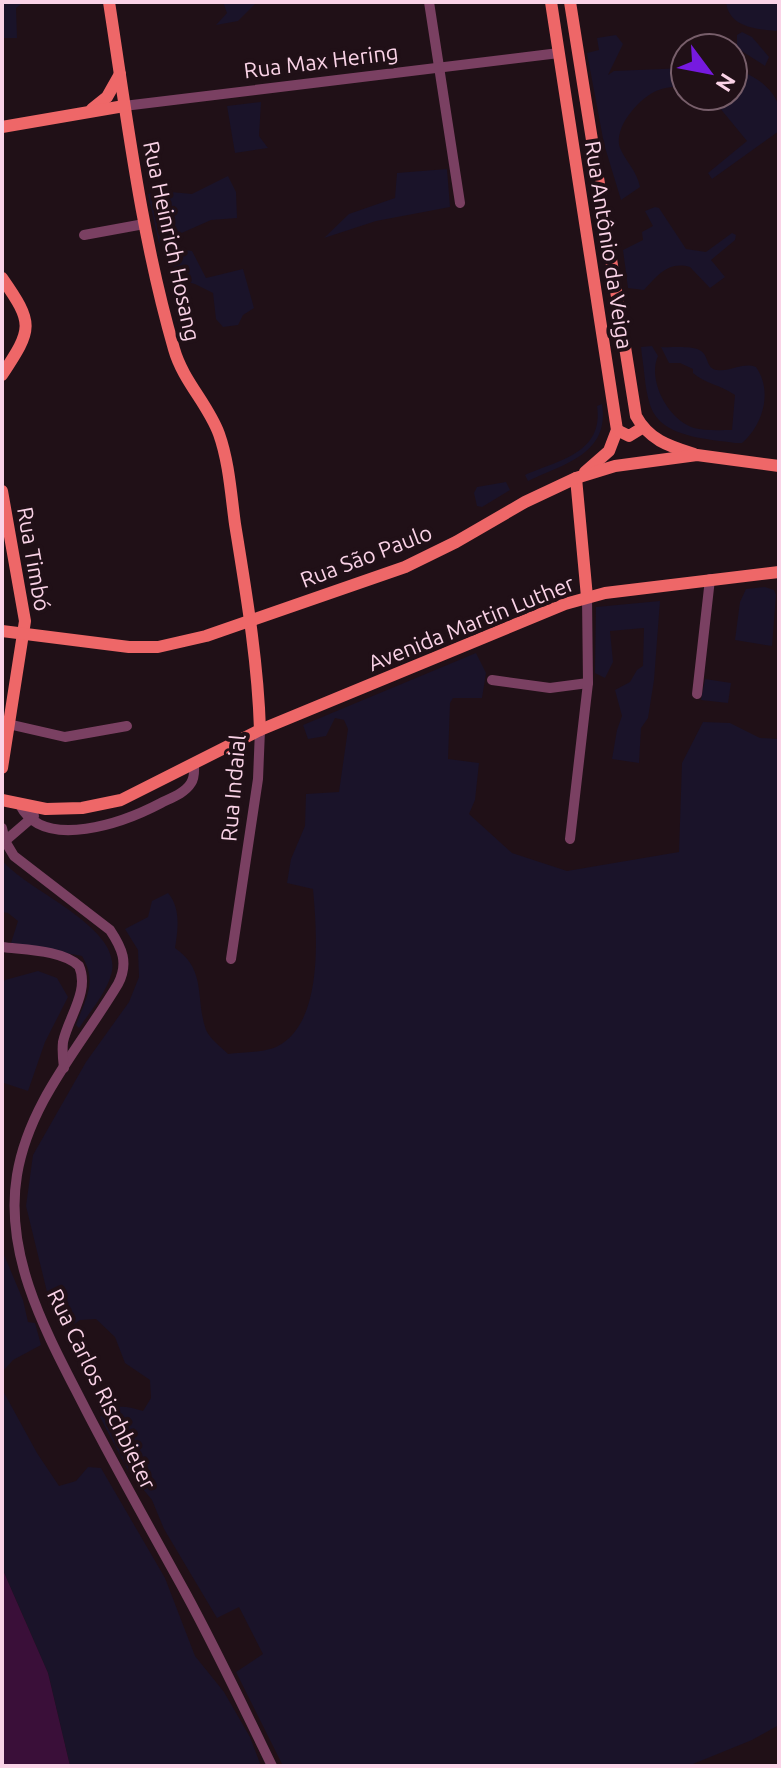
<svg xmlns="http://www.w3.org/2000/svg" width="781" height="1768" font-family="Ubuntu,sans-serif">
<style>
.green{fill:#1a1329}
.water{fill:#3a0f39}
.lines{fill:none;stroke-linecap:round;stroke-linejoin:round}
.minor{stroke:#7a4062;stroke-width:10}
.major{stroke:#ee6768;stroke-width:12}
.labels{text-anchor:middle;stroke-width:8;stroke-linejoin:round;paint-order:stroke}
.street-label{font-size:22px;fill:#fad3e7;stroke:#201017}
</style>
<rect width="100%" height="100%" fill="#201017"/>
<!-- green -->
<g class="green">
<path d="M2 2H24L16 8 17 38H2Z"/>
<path d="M223 2H257L238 21 216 25 227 13Z"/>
<path d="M726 2H779V29L776 31C755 29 729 27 726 2Z"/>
<path d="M742 32 752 37 769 57 765 66 737 48V35Z"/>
<path d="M616 35 623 44 608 75 614 71 685 68V87C675 86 663 87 654 92 638 100 613 128 620 148 626 162 637 171 640 187L621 200 604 144 587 53 599 50 597 38Z"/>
<path d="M733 68C751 74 771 85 778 104 781 111 779 123 779 131L712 179 708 173 747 141 710 96H733Z"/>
<path d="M261 102 259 136 268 148 235 153 227 106Z"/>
<path d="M447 169 450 207 376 221 324 238 349 214 395 198 397 173Z"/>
<path d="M228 176 236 192 237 218 211 220 159 243 148 194 160 191 192 194Z"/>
<path d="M655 207 659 208 686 249 706 252 732 233 736 235 735 240 711 260 725 277 710 288 690 267C668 261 658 275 644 290L628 288 623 250 643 240 642 232 653 226 645 211Z"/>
<path d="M178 249 192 251 206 278 243 269 254 308 243 315 238 325 223 327 216 319 213 293 195 284 172 278 174 255Z"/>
<path d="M652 346 658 356C647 380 668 420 694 428 705 431 721 430 732 430L735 395C721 385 706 384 693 373V369L680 363H669L661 347C672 348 692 345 701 351 709 356 706 369 717 370 731 372 742 362 756 367 773 391 763 425 742 443H735C710 439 667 438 653 412 645 396 645 374 642 356L641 347Z"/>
<path d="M602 404C610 454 564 464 528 481L525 475C559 460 604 453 597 406Z"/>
<path d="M506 482 510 490 482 507 477 506 474 493 477 487Z"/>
<path d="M765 587 774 590 776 595 772 646 735 640 740 602 746 589Z"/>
<path d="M660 601 654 680 648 718 641 728 639 763 612 759 617 730 622 716 615 690 630 682 637 670 643 666 644 628 610 631 613 662 605 678 595 673 596 607Z"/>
<path d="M476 653 486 673 482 698H453L450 703 448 759 479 763 475 800 469 814 512 853 567 871 679 852 682 763 703 722 730 723 760 738 779 739V1725L752 1740 688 1766H283L236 1672 263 1654 239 1607 217 1618 164 1529 152 1500 129 1472 100 1417C110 1402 129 1407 143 1411L151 1398 150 1380 125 1363 115 1337 96 1319 80 1320 69 1328 48 1296 26 1206 33 1155 86 1062 129 1002 139 977 138 950 125 929 148 917 152 901 168 893C181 908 178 930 175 948 207 970 195 998 206 1030 210 1039 221 1047 228 1054 242 1052 265 1053 278 1046 324 1022 317 933 313 889L287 883 291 859 305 826 306 794 339 792 348 729 344 720 335 718 326 736 308 739 303 725Z"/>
<path d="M705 679 731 683 728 703 701 700Z"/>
<path d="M2 860C26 891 126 928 111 975 106 993 90 1012 79 1028L76 1025C85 999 98 983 82 956L11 943 18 921 8 913 2 912Z"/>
<path d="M38 971 57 978 68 997 45 1042 28 1091 4 1083 2 1085V984L5 980Z"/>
<path d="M2 1250 23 1300 28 1322 35 1323 41 1345 13 1360 2 1372Z"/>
<path d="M2 1389 37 1453 59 1486 76 1481 88 1467 101 1468 165 1578 195 1656 224 1692 250 1737 261 1766H70L48 1673 2 1568Z"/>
</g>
<!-- water -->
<path class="water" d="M2 1568 48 1673 70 1766H2Z"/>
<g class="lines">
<!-- minor -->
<g class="minor">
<path d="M429 2 460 203"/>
<path d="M124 106 559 53"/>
<path d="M84 235 144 224"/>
<path d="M492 680 550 688 588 683"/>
<path d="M697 694 710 579"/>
<path d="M8 724 65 737 127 726"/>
<path d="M20 805C44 852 125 822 161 803 171 798 185 793 191 783 195 777 194 771 194 765"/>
<path d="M2 828 5 841 14 856 110 930C122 948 129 963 118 984 81 1046 29 1102 17 1175 3 1259 50 1339 86 1410 118 1472 152 1532 185 1592 216 1649 244 1708 272 1766"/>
<path d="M570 839 588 683 587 597"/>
<path d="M5 841 34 816"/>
<path d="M2 947C25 950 62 950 79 966 90 991 68 1018 63 1042 62 1051 63 1060 64 1068"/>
<path d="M231 959 258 779 260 730"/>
</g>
<!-- major -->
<g class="major">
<path d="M109 2C127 118 141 235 174 349 183 381 208 404 219 434 229 462 231 495 235 524 246 592 258 662 260 730"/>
<path d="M551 2 617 430 609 451 585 472"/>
<path d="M570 2 636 416C649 440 669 446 694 454"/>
<path d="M92 109 107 97 120 74"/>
<path d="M2 127 124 106"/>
<path d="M2 278C34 324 33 328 2 375"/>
<path d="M617 430 629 436 642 428"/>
<path d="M576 478 587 597"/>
<path d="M2 491 25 621 2 768"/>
<path d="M2 631 129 647H158L206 636 405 567 456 542 525 502 576 478 615 466 697 455 779 466"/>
<path d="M2 800 46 809 82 808 121 800 260 730 565 604 605 593 779 572"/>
</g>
</g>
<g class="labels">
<!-- street labels -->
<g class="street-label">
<text transform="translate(321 61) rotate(-7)" y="8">Rua Max Hering</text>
<text transform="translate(172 241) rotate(78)" y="8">Rua Heinrich Hosang</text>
<text transform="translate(609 245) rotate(81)" y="8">Rua Antônio da Veiga</text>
<text transform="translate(366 556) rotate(-21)" y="8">Rua São Paulo</text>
<text transform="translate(34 559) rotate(80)" y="8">Rua Timbó</text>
<text transform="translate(471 623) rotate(-22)" y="8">Avenida Martin Luther</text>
<text transform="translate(233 788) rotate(-85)" y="8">Rua Indaial</text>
<text transform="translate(102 1389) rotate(64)" y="8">Rua Carlos Rischbieter</text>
</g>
</g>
<!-- border -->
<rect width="781" height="1768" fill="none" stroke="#fad3e7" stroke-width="8"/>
<!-- north arrow -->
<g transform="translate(709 72) rotate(122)"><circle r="38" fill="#201017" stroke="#775e6a" stroke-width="2"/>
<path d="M0-6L14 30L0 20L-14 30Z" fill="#761ae0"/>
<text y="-12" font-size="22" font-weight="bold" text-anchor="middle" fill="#fad3e7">N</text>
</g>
</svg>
